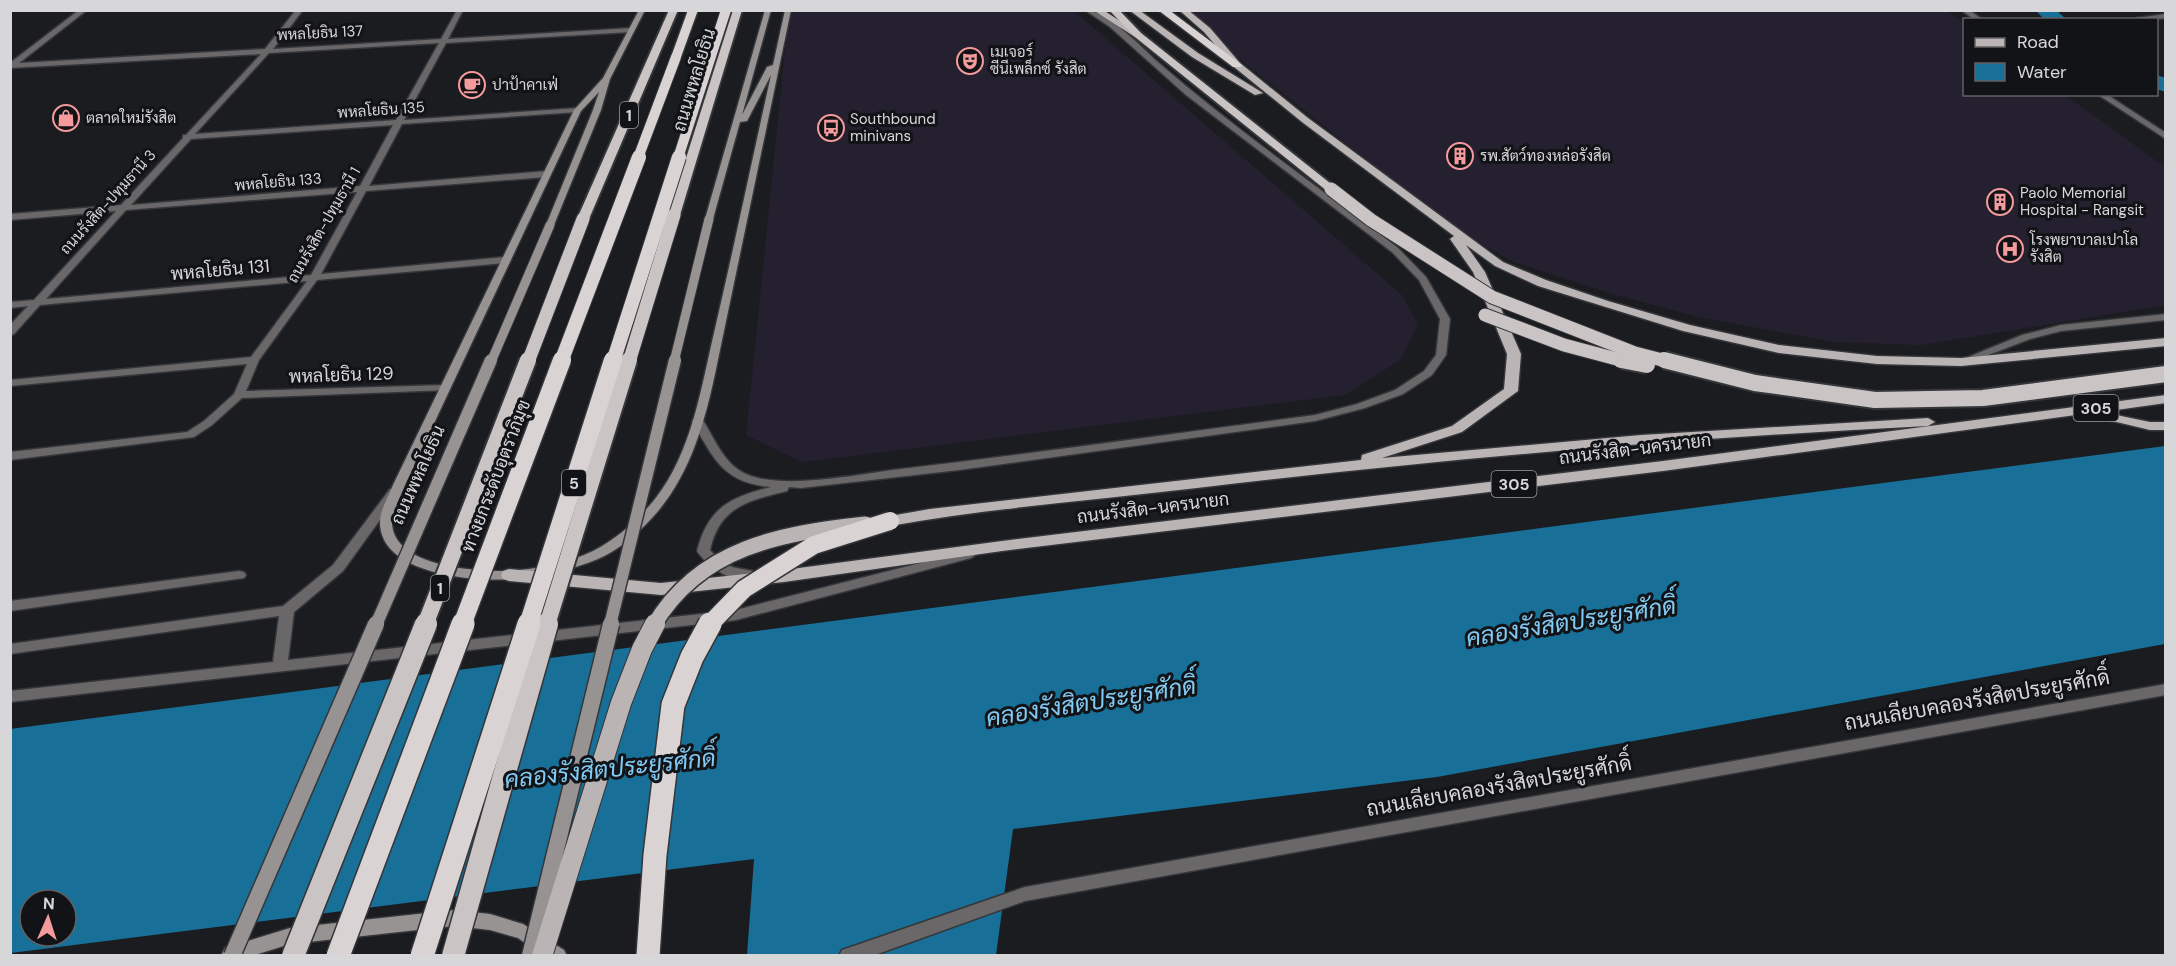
<svg xmlns="http://www.w3.org/2000/svg" width="2176" height="966" font-family="'DM Sans',Sarabun,sans-serif">
<style>
.commercial{fill:#252030}
.water{fill:#186f97;fill-rule:evenodd}
.lines{fill:none;stroke-linecap:round;stroke-linejoin:round}
.canal{fill:#186f97;fill-rule:evenodd}
.minor-casing{stroke:#35363a;stroke-width:3}
.tertiary-casing{stroke:#35363a;stroke-width:3}
.secondary-casing{stroke:#35363a;stroke-width:3}
.primary-casing{stroke:#35363a;stroke-width:3}
.trunk-casing{stroke:#35363a;stroke-width:4}
.motorway-casing{stroke:#35363a;stroke-width:3}
.minor{fill:#6a6768;fill-rule:evenodd}
.tertiary{fill:#6a6768;fill-rule:evenodd}
.secondary{fill:#979393;fill-rule:evenodd}
.primary{fill:#bab4b5;fill-rule:evenodd}
.trunk{fill:#cac4c4;fill-rule:evenodd}
.motorway{fill:#dad3d4;fill-rule:evenodd}
.secondary-bridge-far2-casing{stroke:#35363a;stroke-width:11;stroke-linecap:butt}
.secondary-bridge-far1-casing{stroke:#35363a;stroke-width:15;stroke-linecap:butt}
.secondary-bridge-casing{stroke:#35363a;stroke-width:19;stroke-linecap:butt}
.primary-bridge-far1-casing{stroke:#35363a;stroke-width:18;stroke-linecap:butt}
.primary-bridge-casing{stroke:#35363a;stroke-width:22;stroke-linecap:butt}
.trunk-bridge-far2-casing{stroke:#35363a;stroke-width:15;stroke-linecap:butt}
.trunk-bridge-far1-casing{stroke:#35363a;stroke-width:20;stroke-linecap:butt}
.trunk-bridge-casing{stroke:#35363a;stroke-width:25;stroke-linecap:butt}
.motorway-bridge-far3-casing{stroke:#35363a;stroke-width:12;stroke-linecap:butt}
.motorway-bridge-far2-casing{stroke:#35363a;stroke-width:16;stroke-linecap:butt}
.motorway-bridge-far1-casing{stroke:#35363a;stroke-width:21;stroke-linecap:butt}
.motorway-bridge-casing{stroke:#35363a;stroke-width:26;stroke-linecap:butt}
.secondary-bridge-far2{stroke:#979393;stroke-width:9}
.secondary-bridge-far1{stroke:#979393;stroke-width:12}
.secondary-bridge{stroke:#979393;stroke-width:16}
.primary-bridge-far1{stroke:#bab4b5;stroke-width:15}
.primary-bridge{stroke:#bab4b5;stroke-width:20}
.trunk-bridge-far2{stroke:#cac4c4;stroke-width:13}
.trunk-bridge-far1{stroke:#cac4c4;stroke-width:16}
.trunk-bridge{stroke:#cac4c4;stroke-width:22}
.motorway-bridge-far3{stroke:#dad3d4;stroke-width:10}
.motorway-bridge-far2{stroke:#dad3d4;stroke-width:14}
.motorway-bridge-far1{stroke:#dad3d4;stroke-width:18}
.motorway-bridge{stroke:#dad3d4;stroke-width:23}
.labels{text-anchor:middle;stroke-width:6;stroke-linejoin:round;paint-order:stroke}
.far-street-label{font-size:15px;fill:#d7d7da;stroke:#121316}
.far-poi-label{font-size:15px;fill:#d7d7da;stroke:#121316;text-anchor:start}
.shield{fill:#121316;stroke:#9c9c9f;stroke-width:1.5}
.shield-label{font-size:16px;font-weight:bold;fill:#d7d7da}
.street-label{font-size:18px;fill:#d7d7da;stroke:#121316}
.near-street-label{font-size:21px;fill:#d7d7da;stroke:#121316}
.near-water-label{font-size:24px;font-style:italic;fill:#81caf3;stroke:#121316}
</style>
<rect width="100%" height="100%" fill="#1b1c20"/>
<!-- commercial -->
<g class="commercial">
<path d="M789 11H1074L1403 296 1418 325 1400 360 1345 395 802 462 746 435Z"/>
<path d="M1179 11H1947L1964 23V94L2065 95 2165 167V305L1922 345 1834 342 1698 317 1606 292 1511 261 1448 224Z"/>
</g>
<!-- water -->
<path class="water" d="M2165 446V644L1437 777 1013 829 996 955H747L754 859 11 953 10 729ZM30 900H66V936H30Z"/>
<g class="lines">
<!-- canal -->
<g class="canal">
<path d="M2035 10H2056L2067 20H2045Z"/>
<path d="M2156 75 2166 78V92L2156 89Z"/>
</g>
<defs>
<g id="minor">
<path d="M79 10H87L19 63 265 49 296 10H303L273 49 441 39 457 10H463L448 39 631 28 634 30 631 32 446 43 404 120 578 108 582 110 578 112 402 124 369 186 547 171 551 174 547 177 366 191 321 274 505 257 510 260 505 263 317 280 259 360 246 391 444 385 448 386 449 388 448 390 242 398 212 425 194 437 10 460V452L187 432 204 421 234 394 247 364 10 386V380L251 357 307 281 40 305 14 334 10 335V325L28 306 10 308V302L34 300 116 211 10 220V214L121 205 183 138V135H186L261 54 10 68V63ZM439 43 396 120 195 134 269 53ZM393 125 360 186 131 205 191 139ZM357 192 311 275 46 299 126 210Z"/>
<path d="M1085 10C1107 10 1142 48 1159 63 1235 129 1318 187 1398 248L1426 277 1450 319 1446 355 1432 375 1403 394 1365 408 1315 421 959 470 801 488 789 487 787 491C748 501 720 506 710 550 729 572 736 566 761 573L763 576 761 579C736 586 710 570 697 551 708 508 730 497 771 487 723 483 714 459 692 421L694 419H702C716 440 724 467 751 476 790 489 859 474 900 469 1038 453 1176 433 1315 415L1357 404 1395 390 1424 371 1436 355 1440 319 1419 280 1392 252 1186 95 1110 27Z"/>
<path d="M1961 10H1969L1983 20H1975Z"/>
<path d="M2166 14V18L2146 20 2137 18Z"/>
<path d="M2097 94H2106L2166 133V139Z"/>
<path d="M2166 314V320L2061 331 2030 339 1965 364H1957L1956 362 2022 335 2061 325Z"/>
<path d="M394 488 400 492 343 571 294 612 288 660 736 610 971 550 977 554 971 558 736 620 10 702V691L273 662 279 616 10 654V644L283 606 333 565 390 489Z"/>
<path d="M239 571 244 572 246 575 244 578 10 611V601Z"/>
</g>
<path id="tertiary" d="M2166 684V695L1025 901 872 956H839L842 950 848 948 1025 887Z"/>
<g id="secondary">
<path d="M639 10H645L610 79 601 110 554 225 550 228 546 225 593 110 599 92 581 111 405 485C401 496 392 511 392 524 395 567 477 572 509 571 537 569 568 563 593 551 617 539 639 519 655 499 692 452 701 388 714 333 734 247 752 161 771 75L747 121 740 122 713 219 709 222 705 219 765 10H771L742 115 767 67 773 65 785 10H791L715 374C704 425 689 478 652 518 637 534 619 550 598 559 571 570 540 577 510 579 473 582 382 574 380 524 379 511 389 496 393 485L574 110 603 78Z"/>
<path d="M454 910 490 914 523 924 564 950 567 956H543L518 938 490 930 454 926 290 944 252 956 222 954 225 948 290 928Z"/>
</g>
<g id="primary">
<path d="M1093 10H1103L1142 35 1135 37Z"/>
<path d="M1129 10H1139L1198 53 1263 93 1255 95 1192 57Z"/>
<path d="M1179 10H1188L1210 28 1240 63 1308 118 1503 262 1546 280 1608 301 1690 325 1779 345 1877 356 1961 358 2166 338V346L1961 366 1877 364 1779 353 1683 331 1538 286 1495 266 1466 245 1485 272 1521 354 1518 391 1462 432 1382 458 1641 435 1928 418 1935 422 1928 426C1683 438 1440 459 1197 488 1095 500 991 508 890 526L884 525 882 521 884 517 930 509 1361 460 1362 455 1452 426 1504 389 1507 354 1473 272 1450 239 1454 236 1302 122 1234 67 1204 32Z"/>
<path d="M2166 395V403L2102 412 2150 422H2166V430H2150L2083 414 1663 471 1002 551 784 582 661 595 509 581 503 579 501 575 503 571 509 569 661 583 784 570 1002 541 1663 461Z"/>
</g>
<g id="trunk">
<path d="M669 10H678L589 219 583 223 579 222 577 219Z"/>
<path d="M733 10H742L680 215 678 218H670L668 215Z"/>
<path d="M1109 10H1119L1141 33 1335 187V191H1327L1135 37Z"/>
</g>
<g id="motorway">
<path d="M688 10H698L681 57 672 59 671 57Z"/>
<path d="M1158 10H1169L1242 65 1241 67H1233Z"/>
</g>
</defs>
<!-- minor casing -->
<use href="#minor" class="minor-casing"/>
<!-- tertiary casing -->
<use href="#tertiary" class="tertiary-casing"/>
<!-- secondary casing -->
<use href="#secondary" class="secondary-casing"/>
<!-- primary casing -->
<use href="#primary" class="primary-casing"/>
<!-- trunk casing -->
<use href="#trunk" class="trunk-casing"/>
<!-- motorway casing -->
<use href="#motorway" class="motorway-casing"/>
<!-- minor -->
<use href="#minor" class="minor"/>
<!-- tertiary -->
<use href="#tertiary" class="tertiary"/>
<!-- secondary -->
<use href="#secondary" class="secondary"/>
<!-- primary -->
<use href="#primary" class="primary"/>
<!-- trunk -->
<use href="#trunk" class="trunk"/>
<!-- motorway -->
<use href="#motorway" class="motorway"/>
<defs>
<g id="secondary-bridge-far2">
<path d="M491 362 550 225"/>
<path d="M674 362 709 219"/>
</g>
<g id="secondary-bridge-far1">
<path d="M376 625 491 360"/>
<path d="M610 625 675 360"/>
</g>
<g id="secondary-bridge">
<path d="M232 956 376 624"/>
<path d="M530 956 611 624"/>
</g>
<path id="primary-bridge-far1" d="M654 625C700 547 782 533 866 524"/>
<path id="primary-bridge" d="M542 956 621 703 642 649 655 624"/>
<g id="trunk-bridge-far2">
<path d="M1331 189 1371 220 1492 297 1635 353 1670 362"/>
<path d="M1485 315 1564 345 1628 362"/>
<path d="M528 362 583 219"/>
<path d="M629 362 674 215"/>
</g>
<g id="trunk-bridge-far1">
<path d="M1621 360 1647 365"/>
<path d="M1664 360 1755 383 1875 400 1983 398 2166 374"/>
<path d="M425 625 528 360"/>
<path d="M547 625 629 360"/>
</g>
<g id="trunk-bridge">
<path d="M293 956 426 624"/>
<path d="M453 956 547 624"/>
</g>
<g id="motorway-bridge-far3">
<path d="M638 158 676 57"/>
<path d="M678 158 726 10"/>
</g>
<g id="motorway-bridge-far2">
<path d="M561 362 639 157"/>
<path d="M613 362 679 157"/>
</g>
<g id="motorway-bridge-far1">
<path d="M462 625 562 360"/>
<path d="M528 625 613 360"/>
<path d="M709 625 744 589 814 545 890 521"/>
</g>
<g id="motorway-bridge">
<path d="M338 956 463 624"/>
<path d="M422 956 529 624"/>
<path d="M648 956 655 855 673 705 692 657 710 624"/>
</g>
</defs>
<!-- secondary-bridge-far2 casing -->
<use href="#secondary-bridge-far2" class="secondary-bridge-far2-casing"/>
<!-- secondary-bridge-far1 casing -->
<use href="#secondary-bridge-far1" class="secondary-bridge-far1-casing"/>
<!-- secondary-bridge casing -->
<use href="#secondary-bridge" class="secondary-bridge-casing"/>
<!-- primary-bridge-far1 casing -->
<use href="#primary-bridge-far1" class="primary-bridge-far1-casing"/>
<!-- primary-bridge casing -->
<use href="#primary-bridge" class="primary-bridge-casing"/>
<!-- trunk-bridge-far2 casing -->
<use href="#trunk-bridge-far2" class="trunk-bridge-far2-casing"/>
<!-- trunk-bridge-far1 casing -->
<use href="#trunk-bridge-far1" class="trunk-bridge-far1-casing"/>
<!-- trunk-bridge casing -->
<use href="#trunk-bridge" class="trunk-bridge-casing"/>
<!-- motorway-bridge-far3 casing -->
<use href="#motorway-bridge-far3" class="motorway-bridge-far3-casing"/>
<!-- motorway-bridge-far2 casing -->
<use href="#motorway-bridge-far2" class="motorway-bridge-far2-casing"/>
<!-- motorway-bridge-far1 casing -->
<use href="#motorway-bridge-far1" class="motorway-bridge-far1-casing"/>
<!-- motorway-bridge casing -->
<use href="#motorway-bridge" class="motorway-bridge-casing"/>
<!-- secondary-bridge-far2 -->
<use href="#secondary-bridge-far2" class="secondary-bridge-far2"/>
<!-- secondary-bridge-far1 -->
<use href="#secondary-bridge-far1" class="secondary-bridge-far1"/>
<!-- secondary-bridge -->
<use href="#secondary-bridge" class="secondary-bridge"/>
<!-- primary-bridge-far1 -->
<use href="#primary-bridge-far1" class="primary-bridge-far1"/>
<!-- primary-bridge -->
<use href="#primary-bridge" class="primary-bridge"/>
<!-- trunk-bridge-far2 -->
<use href="#trunk-bridge-far2" class="trunk-bridge-far2"/>
<!-- trunk-bridge-far1 -->
<use href="#trunk-bridge-far1" class="trunk-bridge-far1"/>
<!-- trunk-bridge -->
<use href="#trunk-bridge" class="trunk-bridge"/>
<!-- motorway-bridge-far3 -->
<use href="#motorway-bridge-far3" class="motorway-bridge-far3"/>
<!-- motorway-bridge-far2 -->
<use href="#motorway-bridge-far2" class="motorway-bridge-far2"/>
<!-- motorway-bridge-far1 -->
<use href="#motorway-bridge-far1" class="motorway-bridge-far1"/>
<!-- motorway-bridge -->
<use href="#motorway-bridge" class="motorway-bridge"/>
</g>
<!-- icons -->
<defs>
<symbol id="theatre-ring" viewBox="-11 -11 22 22"><circle r="9.5" fill="#121316" stroke="#f59b9e" stroke-width="1.5"/><path d="M-5-5.5Q0-4 5-5.5V0Q5 5 0 6Q-5 5-5 0ZM-3.3-2.5H-1v1.5H-3.3ZM1-2.5H3.3v1.5H1ZM-2.8 1Q0 5.5 2.8 1Z" fill="#f59b9e"/></symbol>
<symbol id="cafe-ring" viewBox="-11 -11 22 22"><circle r="9.5" fill="#121316" stroke="#f59b9e" stroke-width="1.5"/><path d="M-5.5-4.5H6V0H3Q3 3.5 0 3.5H-2.5Q-5.5 3.5-5.5 0ZM3-3.2v2h1.7v-2ZM-6 4.5H4V6H-6Z" fill="#f59b9e"/></symbol>
<symbol id="shop-ring" viewBox="-11 -11 22 22"><circle r="9.5" fill="#121316" stroke="#f59b9e" stroke-width="1.5"/><path d="M-5-2.5h2.3a2.7 3.5 0 0 1 5.4 0H5L5.5 6h-11ZM-1.5-2.5h3a1.5 2.3 0 0 0-3 0Z" fill="#f59b9e"/></symbol>
<symbol id="bus-ring" viewBox="-11 -11 22 22"><circle r="9.5" fill="#121316" stroke="#f59b9e" stroke-width="1.5"/><path d="M-5-6H5V4H4V6H2V4H-2V6H-4V4H-5ZM-3.5-4V0h7V-4ZM-3.5 1.2v1.5H-2V1.2ZM2 1.2v1.5H3.5V1.2Z" fill="#f59b9e"/></symbol>
<symbol id="building-ring" viewBox="-11 -11 22 22"><circle r="9.5" fill="#121316" stroke="#f59b9e" stroke-width="1.5"/><path d="M-4-6H4V6H1V3H-1V6H-4ZM-2.5-4.3h1.7v1.8h-1.7ZM.8-4.3h1.7v1.8H.8ZM-2.5-1h1.7V.8h-1.7ZM.8-1h1.7V.8H.8Z" fill="#f59b9e"/></symbol>
<symbol id="hospital-ring" viewBox="-11 -11 22 22"><circle r="9.5" fill="#121316" stroke="#f59b9e" stroke-width="1.5"/><path d="M-5-5h3v3.5h4V-5h3V5h-3V1.5h-4V5h-3Z" fill="#f59b9e"/></symbol>
</defs>
<g fill-rule="evenodd">
<use href="#theatre-ring" x="955" y="46" width="30" height="30"/>
<use href="#cafe-ring" x="457" y="70" width="30" height="30"/>
<use href="#shop-ring" x="51" y="103" width="30" height="30"/>
<use href="#bus-ring" x="816" y="113" width="30" height="30"/>
<use href="#building-ring" x="1445" y="141" width="30" height="30"/>
<use href="#building-ring" x="1985" y="187" width="30" height="30"/>
<use href="#hospital-ring" x="1995" y="234" width="30" height="30"/>
</g>
<g class="labels">
<!-- far-street labels -->
<g class="far-street-label">
<text transform="translate(320 33) rotate(-3)" y="5">พหลโยธิน 137</text>
<text transform="translate(381 110) rotate(-4)" y="5">พหลโยธิน 135</text>
<text transform="translate(278 182) rotate(-5)" y="5">พหลโยธิน 133</text>
<text transform="translate(108 202) rotate(-48)" y="5">ถนนรังสิต-ปทุมธานี 3</text>
<text transform="translate(324 225) rotate(-60)" y="5">ถนนรังสิต-ปทุมธานี 1</text>
</g>
<!-- far-poi labels -->
<g class="far-poi-label">
<text x="990" y="57">เมเจอร์<tspan x="990" dy="17">ซีนีเพล็กซ์ รังสิต</tspan></text>
<text x="492" y="90">ปาป้าคาเฟ่</text>
<text x="86" y="123">ตลาดใหม่รังสิต</text>
<text x="850" y="124">Southbound<tspan x="850" dy="17">minivans</tspan></text>
<text x="1480" y="161">รพ.สัตว์ทองหล่อรังสิต</text>
<text x="2020" y="198">Paolo Memorial<tspan x="2020" dy="17">Hospital - Rangsit</tspan></text>
<text x="2030" y="245">โรงพยาบาลเปาโล<tspan x="2030" dy="17">รังสิต</tspan></text>
</g>
<!-- shield labels -->
<g class="shield">
<rect x="620" y="102" width="18" height="26" rx="4.5"/>
<rect x="2073.5" y="395" width="45" height="26" rx="4.5"/>
<rect x="562" y="470" width="24" height="26" rx="4.5"/>
<rect x="1491.5" y="471" width="45" height="26" rx="4.5"/>
<rect x="431" y="575" width="18" height="26" rx="4.5"/>
</g>
<g class="shield-label">
<text x="629" y="121">1</text>
<text x="2096" y="414">305</text>
<text x="574" y="489">5</text>
<text x="1514" y="490">305</text>
<text x="440" y="594">1</text>
</g>
<!-- street labels -->
<g class="street-label">
<text transform="translate(694 80) rotate(-73)" y="6">ถนนพหลโยธิน</text>
<text transform="translate(220 270) rotate(-5)" y="6">พหลโยธิน 131</text>
<text transform="translate(341 375) rotate(-2)" y="6">พหลโยธิน 129</text>
<text transform="translate(1635 449) rotate(-7)" y="6">ถนนรังสิต-นครนายก</text>
<text transform="translate(418 475) rotate(-66)" y="6">ถนนพหลโยธิน</text>
<text transform="translate(496 476) rotate(-69)" y="6">ทางยกระดับอุตราภิมุข</text>
<text transform="translate(1153 508) rotate(-7)" y="6">ถนนรังสิต-นครนายก</text>
</g>
<!-- near-street labels -->
<g class="near-street-label">
<text transform="translate(1977 700) rotate(-10)" y="7">ถนนเลียบคลองรังสิตประยูรศักดิ์</text>
<text transform="translate(1499 786) rotate(-10)" y="7">ถนนเลียบคลองรังสิตประยูรศักดิ์</text>
</g>
<!-- near-water labels -->
<g class="near-water-label">
<text transform="translate(1571 622) rotate(-9)" y="8">คลองรังสิตประยูรศักดิ์</text>
<text transform="translate(1091 702) rotate(-9)" y="8">คลองรังสิตประยูรศักดิ์</text>
<text transform="translate(610 769) rotate(-6)" y="8">คลองรังสิตประยูรศักดิ์</text>
</g>
</g>
<!-- border -->
<rect width="2176" height="966" fill="none" stroke="#d7d7da" stroke-width="24"/>
<!-- legend -->
<rect x="1963" y="18" width="195" height="78" fill="#121316" stroke="#616164" stroke-width="1.5"/>
<rect x="1975" y="38" width="30" height="9" fill="#bab4b5" stroke="#616164" stroke-width="1.5"/>
<text x="2017" y="48" font-size="18" fill="#d7d7da">Road</text>
<rect x="1975" y="63" width="30" height="18" fill="#186f97" stroke="#616164" stroke-width="1.5"/>
<text x="2017" y="78" font-size="18" fill="#d7d7da">Water</text>
<!-- north arrow -->
<g transform="translate(48 918) rotate(3)"><circle r="28" fill="#121316" stroke="#616164" stroke-width="1.5"/>
<path d="M0-4.5L10 22L0 15L-10 22Z" fill="#f59b9e"/>
<text y="-9" font-size="16" font-weight="bold" text-anchor="middle" fill="#d7d7da">N</text>
</g>
</svg>
